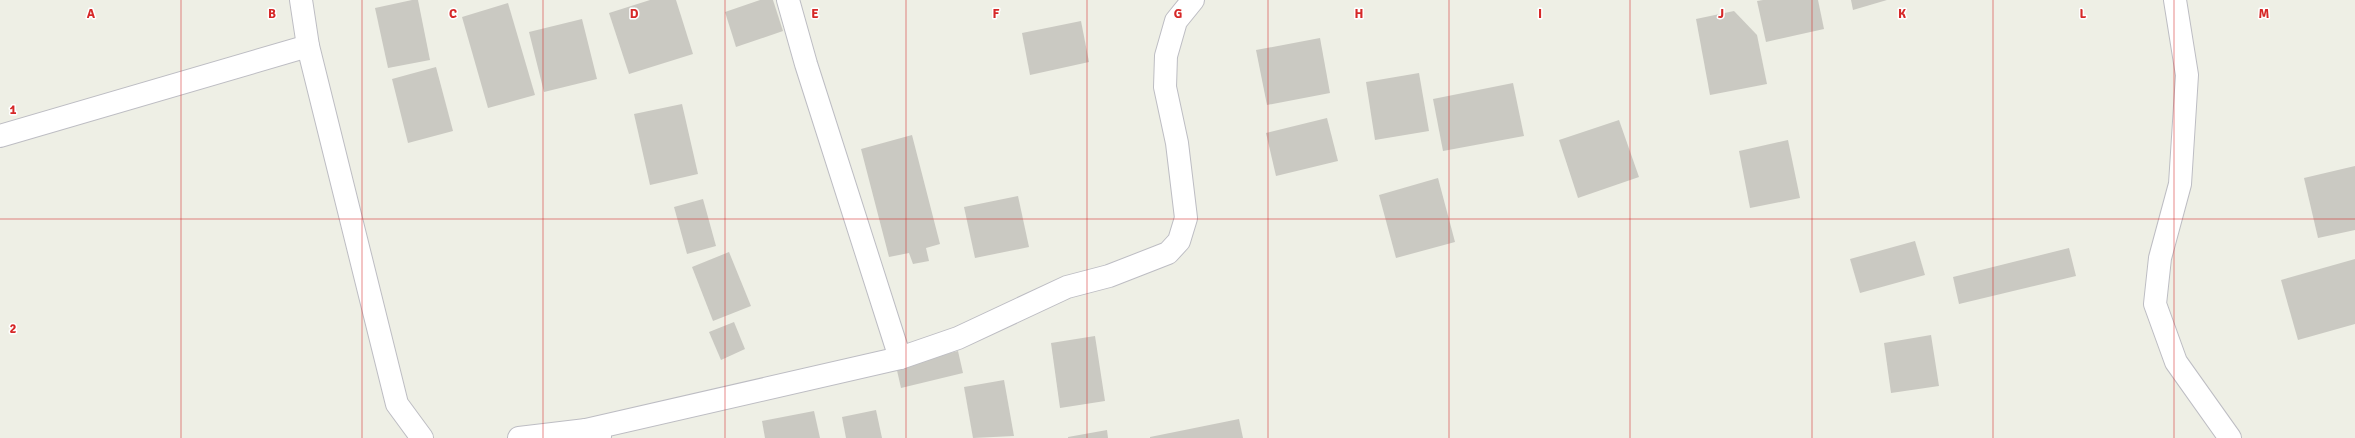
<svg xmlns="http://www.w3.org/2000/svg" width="2355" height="438" font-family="Signika,sans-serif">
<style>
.building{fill:#cac9c2}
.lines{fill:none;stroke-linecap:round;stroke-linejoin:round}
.street-casing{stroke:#bdbdc3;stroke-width:24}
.street{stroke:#fff;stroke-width:22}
.grid{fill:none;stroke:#d62828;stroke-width:1;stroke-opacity:0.55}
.grid-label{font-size:13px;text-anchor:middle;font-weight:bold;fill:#d62828;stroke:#fff;stroke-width:3;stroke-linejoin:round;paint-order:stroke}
</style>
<rect width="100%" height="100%" fill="#eeefe5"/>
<!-- building -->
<g class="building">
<path d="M412 0H418L430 60 388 68 375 8Z"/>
<path d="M650 0H676L693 54 629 74 609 13Z"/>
<path d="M760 0H773L783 31 736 47 725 12Z"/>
<path d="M1763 0H1818L1824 29 1766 42 1757 1Z"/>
<path d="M1851 0H1887L1853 10Z"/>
<path d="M508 3 535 95 488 108 462 17Z"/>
<path d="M1734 11 1757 35 1767 84 1710 95 1696 19Z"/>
<path d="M582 19 597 79 544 92 529 32Z"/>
<path d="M1081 21 1089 62 1030 75 1022 33Z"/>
<path d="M1320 38 1330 93 1267 105 1256 50Z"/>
<path d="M436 67 453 131 408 143 392 79Z"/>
<path d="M1419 73 1429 131 1375 140 1366 82Z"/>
<path d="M1513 83 1524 136 1443 151 1433 99Z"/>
<path d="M682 104 698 174 650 185 634 114Z"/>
<path d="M1327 118 1338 161 1276 176 1266 133Z"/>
<path d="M1619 120 1639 177 1578 198 1559 140Z"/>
<path d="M912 135 940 244 926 248 929 261 913 264 909 253 889 257 861 149Z"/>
<path d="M1788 140 1800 198 1750 208 1739 151Z"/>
<path d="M2355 166V230L2318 238 2304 178Z"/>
<path d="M1438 178 1455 242 1396 258 1379 195Z"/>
<path d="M1018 196 1029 247 975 258 964 207Z"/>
<path d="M703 199 716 246 687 254 674 207Z"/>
<path d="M1915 241 1925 275 1860 293 1850 259Z"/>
<path d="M2069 248 2076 276 1959 304 1953 277Z"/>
<path d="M729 252 751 306 713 321 692 267Z"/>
<path d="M2355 259V324L2298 340 2281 280Z"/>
<path d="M734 322 745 349 721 360 709 332Z"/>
<path d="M1931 335 1939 386 1891 393 1884 343Z"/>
<path d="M1095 336 1105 401 1060 408 1051 343Z"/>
<path d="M958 351 963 373 901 388 896 366Z"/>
<path d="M1004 380 1014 436 973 438 964 387Z"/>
<path d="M876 410 882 438H846L842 417Z"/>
<path d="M814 411 820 438H765L762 421Z"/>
<path d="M1239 419 1243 438H1150V437Z"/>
<path d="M1107 430 1108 438H1068V437Z"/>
</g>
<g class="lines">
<defs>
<g id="street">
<path d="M301 0 308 46 397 404 422 438"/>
<path d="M788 0 806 64 900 358"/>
<path d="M2175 0 2187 75 2180 184 2160 258 2155 304 2176 362 2230 438"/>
<path d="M0 136 308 46"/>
<path d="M586 430 900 358 958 338 1067 287 1109 276 1168 253 1179 241 1186 218 1177 143 1165 87 1166 56 1176 21 1193 0"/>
<path d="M519 438 586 430 600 436"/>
</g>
</defs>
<!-- street casing -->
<use href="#street" class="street-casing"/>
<!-- street -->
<use href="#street" class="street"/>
</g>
<!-- grid -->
<path class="grid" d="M181 0V438M362 0V438M543 0V438M725 0V438M906 0V438M1087 0V438M1268 0V438M1449 0V438M1630 0V438M1812 0V438M1993 0V438M2174 0V438M0 219H2355"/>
<g class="grid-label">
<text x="91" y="18">A</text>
<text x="272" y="18">B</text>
<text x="453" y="18">C</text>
<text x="634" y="18">D</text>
<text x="815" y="18">E</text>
<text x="996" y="18">F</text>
<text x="1178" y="18">G</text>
<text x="1359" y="18">H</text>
<text x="1540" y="18">I</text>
<text x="1721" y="18">J</text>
<text x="1902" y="18">K</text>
<text x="2083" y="18">L</text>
<text x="2264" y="18">M</text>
<text x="13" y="114">1</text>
<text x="13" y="333">2</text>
</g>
</svg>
